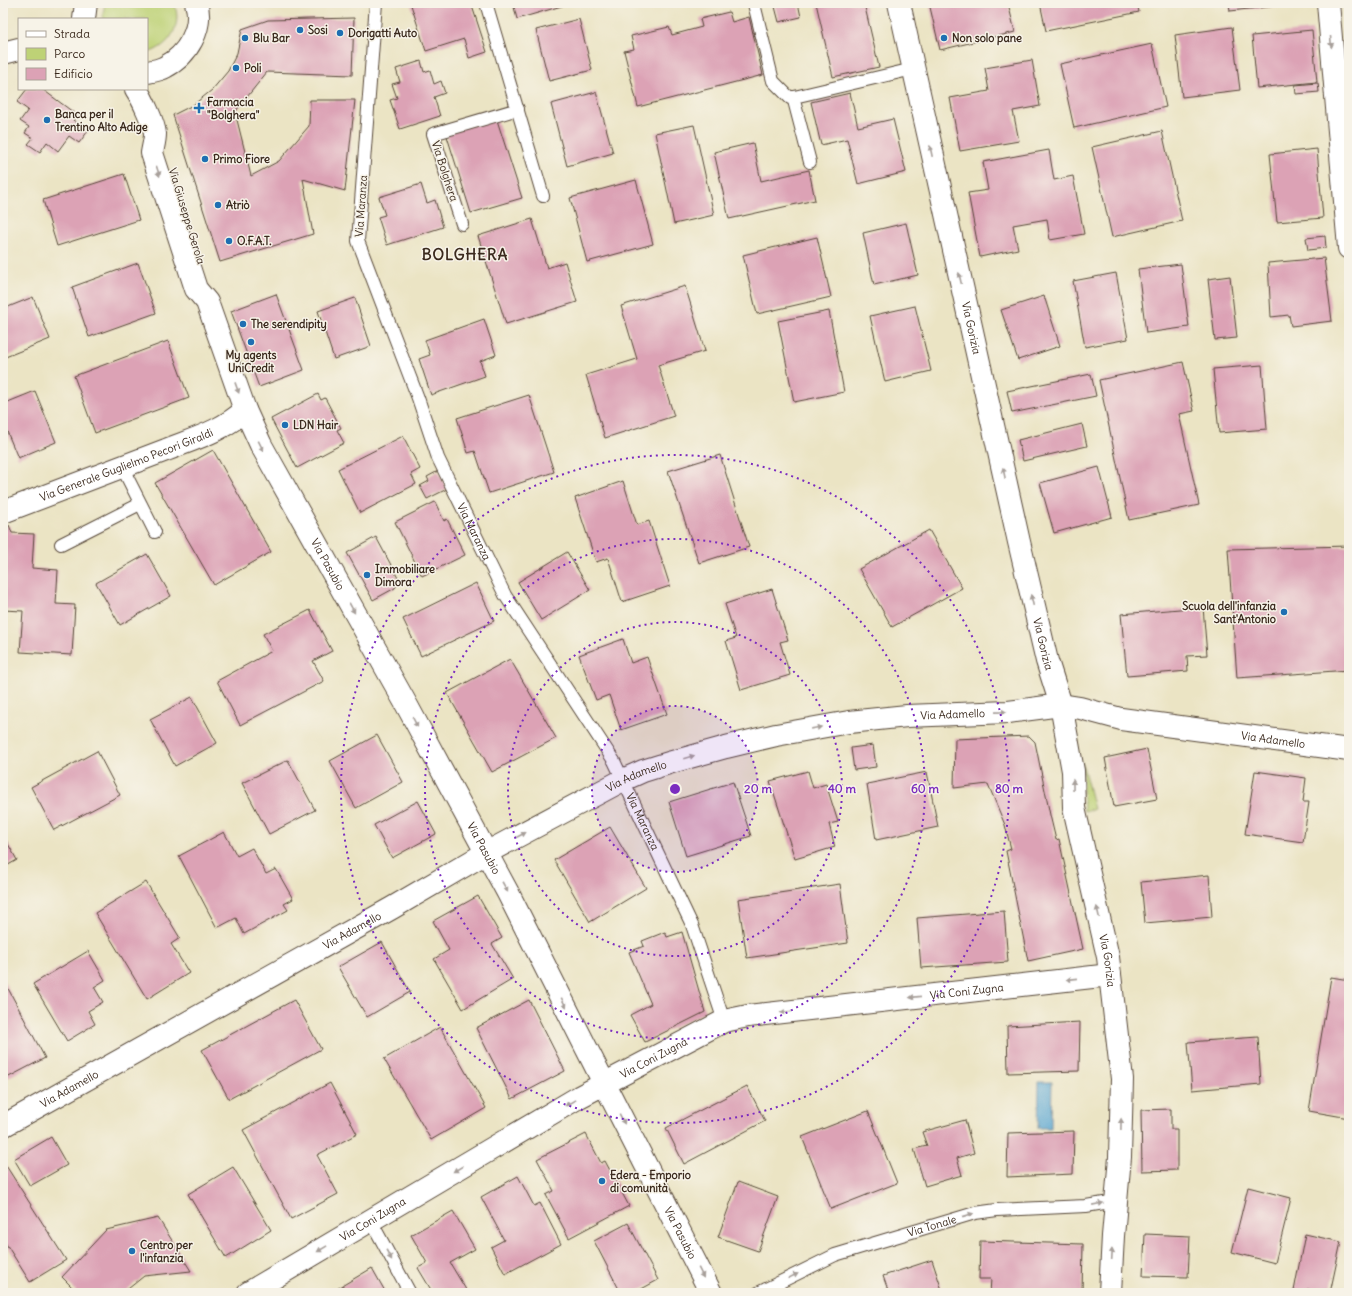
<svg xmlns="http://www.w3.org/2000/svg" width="1352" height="1296" font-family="Delius,sans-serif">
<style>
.green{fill:#bed276;stroke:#7c7e4a}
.water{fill:#57a4cf;stroke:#496776}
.building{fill:#dca2b5}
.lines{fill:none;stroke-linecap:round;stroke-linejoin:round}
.lane-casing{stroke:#554637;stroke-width:14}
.street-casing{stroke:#554637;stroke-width:24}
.lane{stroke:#fff;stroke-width:12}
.street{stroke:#fff;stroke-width:22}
.oneway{fill:#a79f9a}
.ring{fill:none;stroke:#7b2cbf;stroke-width:2;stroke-dasharray:2 4}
.poi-dot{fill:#1f6fb2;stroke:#f7f3e8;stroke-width:1.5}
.labels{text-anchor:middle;stroke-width:3;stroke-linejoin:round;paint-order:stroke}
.poi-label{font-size:11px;font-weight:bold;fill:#3b2a1e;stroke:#f7f3e8;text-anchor:start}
.street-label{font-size:11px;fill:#3b2a1e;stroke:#f7f3e8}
.district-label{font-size:15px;font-weight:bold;letter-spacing:1px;fill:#3b2a1e;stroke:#f7f3e8}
.centre{fill:#7b2cbf;stroke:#f7f3e8;stroke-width:2}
.ring-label{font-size:12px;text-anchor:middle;font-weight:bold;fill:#7b2cbf;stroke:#f7f3e8;stroke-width:3;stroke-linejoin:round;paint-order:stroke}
</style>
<rect width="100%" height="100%" fill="#f7f3e8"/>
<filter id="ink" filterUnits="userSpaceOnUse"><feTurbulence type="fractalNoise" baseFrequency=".025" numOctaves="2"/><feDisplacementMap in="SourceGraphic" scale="8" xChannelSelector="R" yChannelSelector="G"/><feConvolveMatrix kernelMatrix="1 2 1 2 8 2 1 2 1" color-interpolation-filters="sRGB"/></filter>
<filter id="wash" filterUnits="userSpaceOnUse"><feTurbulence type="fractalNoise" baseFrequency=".012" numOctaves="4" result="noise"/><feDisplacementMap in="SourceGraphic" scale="16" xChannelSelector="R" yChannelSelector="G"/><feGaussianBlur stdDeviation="0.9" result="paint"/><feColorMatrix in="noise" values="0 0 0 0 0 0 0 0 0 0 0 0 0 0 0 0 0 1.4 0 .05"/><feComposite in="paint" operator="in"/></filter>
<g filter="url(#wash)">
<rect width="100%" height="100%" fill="#ebe4c4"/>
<!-- green -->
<g class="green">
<path d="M105 3H174C183 25 170 47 147 53V19H103V14Z"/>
<path d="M1082 762 1094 809 1084 811Z"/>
</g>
<!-- water -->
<path class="water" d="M1039 1082H1052L1051 1128H1038Z"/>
<g id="blocks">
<!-- building -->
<g class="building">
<path d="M418 3H471L487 52 469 58 464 39 426 51 411 5Z"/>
<path d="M513 3H572L517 19Z"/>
<path d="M774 3H798L801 17 779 22Z"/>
<path d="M816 3H864L879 67 833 77Z"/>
<path d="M929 3H1008L1015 32 940 50Z"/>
<path d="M1040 3H1137L1139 12 1046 31Z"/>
<path d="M1229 3H1296V4L1230 11Z"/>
<path d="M729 12 732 22 749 17 763 75 638 107 624 51 634 49 631 36 669 27 672 35 702 27 700 19Z"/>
<path d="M354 18 352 75 267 72 235 112 251 176 279 161 309 126 310 100H355L345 191 303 179 313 234 220 262 173 115 193 105 212 90 228 71 237 53 242 29 268 20Z"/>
<path d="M579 19 592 70 549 81 536 30Z"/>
<path d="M1232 27 1240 90 1182 97 1175 35Z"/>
<path d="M1312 30 1317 82 1257 88 1252 36Z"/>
<path d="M1152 44 1166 107 1074 128 1060 64Z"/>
<path d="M1032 60 1040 106 1013 111 1019 141 960 151 950 98 989 91 985 68Z"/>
<path d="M421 61 424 72 430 70 434 84 441 81 445 93 434 97 440 116 400 129 390 100 397 98 392 84 400 82 396 69Z"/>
<path d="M1318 83 1319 92 1296 94 1295 85Z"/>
<path d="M27 89H42L77 115 73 120 88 131 79 143 69 136 58 151 47 142 40 152 28 144 33 138 25 133 29 127 20 121 28 110 17 102Z"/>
<path d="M596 92 613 153 567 166 551 104Z"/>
<path d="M850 93 858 127 893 119 906 172 858 184 847 139 821 145 811 102Z"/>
<path d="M496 117 522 198 471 213 446 133Z"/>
<path d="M694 125 714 215 674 224 655 133Z"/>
<path d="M1162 131 1182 221 1112 237 1092 147Z"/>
<path d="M753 143 761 181 809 170 815 200 729 219 714 152Z"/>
<path d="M1317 149 1323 218 1277 222 1270 154Z"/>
<path d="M1049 150 1054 180 1073 176 1084 234 1050 240 1047 219 1013 225 1018 249 980 257 968 193 988 190 983 162Z"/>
<path d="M124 174 139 220 57 246 43 200Z"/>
<path d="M636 180 653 244 587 262 570 198Z"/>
<path d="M421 184 427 203 435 200 443 227 387 245 378 217 385 215 379 197Z"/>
<path d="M532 219 547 268 565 262 577 302 506 324 478 236Z"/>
<path d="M906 223 918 275 874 285 863 233Z"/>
<path d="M1325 236 1326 248 1308 250 1306 238Z"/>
<path d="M817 237 831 297 757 314 743 255Z"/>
<path d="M1324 258 1332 321 1291 326 1289 315 1271 317 1268 263Z"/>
<path d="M138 263 156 313 89 337 72 287Z"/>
<path d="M1181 264 1189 327 1146 333 1138 269Z"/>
<path d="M1116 273 1128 339 1085 347 1073 281Z"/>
<path d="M1230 276 1237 338 1215 340 1208 279Z"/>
<path d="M685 286 705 351 658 365 674 416 605 438 586 375 637 359 621 306Z"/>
<path d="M276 294 304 370 259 387 231 311Z"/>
<path d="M1044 296 1060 346 1018 360 1001 310Z"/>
<path d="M33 297 50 339 3 358V309Z"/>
<path d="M355 298 371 346 334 359 318 311Z"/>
<path d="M915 306 931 371 885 382 870 316Z"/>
<path d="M829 311 844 392 794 402 778 321Z"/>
<path d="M484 319 496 355 480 361 485 376 431 395 419 359 430 355 425 340Z"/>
<path d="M168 341 189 398 95 433 74 376Z"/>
<path d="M1183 362 1194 411 1179 414 1199 505 1129 520 1099 380Z"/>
<path d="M1262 365 1267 429 1219 433 1213 369Z"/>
<path d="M1091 374 1096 396 1012 413 1007 391Z"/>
<path d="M35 391 56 442 18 458 3 422V404Z"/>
<path d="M318 394 321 400 325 398 341 428 337 430 344 443 297 468 271 419Z"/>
<path d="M529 395 554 472 489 493 475 451 468 453 457 418Z"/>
<path d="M1082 424 1087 446 1023 461 1018 440Z"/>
<path d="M403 436 420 469 411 474 416 484 360 513 338 469Z"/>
<path d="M213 450 271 552 214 585 155 483Z"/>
<path d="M720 455 749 547 699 563 668 471Z"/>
<path d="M1099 467 1112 517 1054 533 1040 483Z"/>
<path d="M438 471 447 489 427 499 420 486 429 481 427 477Z"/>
<path d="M623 481 637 525 649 521 670 586 622 602 608 558 596 562 575 498Z"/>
<path d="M435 502 444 521 447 519 465 555 422 576 395 522Z"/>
<path d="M9 525 12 533 34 534 32 568 58 570 56 604 75 605 72 655 20 652 23 611 3 610V528Z"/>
<path d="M929 530 962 588 892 627 859 569Z"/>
<path d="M376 537 399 580 395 588 373 600 347 553Z"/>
<path d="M1349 546V670L1237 678 1228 549Z"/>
<path d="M567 552 590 590 541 620 518 582Z"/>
<path d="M147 554 171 596 120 625 96 583Z"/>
<path d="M476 583 494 621 421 656 403 619Z"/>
<path d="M772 589 788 640 780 642 790 675 741 690 726 641 736 638 725 604Z"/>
<path d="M1203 607 1207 655 1187 656 1188 671 1127 676 1121 614Z"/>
<path d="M310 610 332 651 313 661 324 681 240 725 217 681 272 651 263 634Z"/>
<path d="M623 639 631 663 647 657 667 714 621 730 609 695 596 700 579 655Z"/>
<path d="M510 659 556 738 492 772 447 693Z"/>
<path d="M192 697 217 743 175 766 150 719Z"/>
<path d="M377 735 403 782 356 808 330 761Z"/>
<path d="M1029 736 1035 742 1050 815 1056 840 1059 839 1083 949 1028 961 1006 851 1011 849 1005 825 988 784 954 788 955 739Z"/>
<path d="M873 745 876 767 854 770 851 748Z"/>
<path d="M1147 749 1157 799 1114 807 1105 758Z"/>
<path d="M97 751 120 795 54 830 31 787Z"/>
<path d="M288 760 315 810 269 834 242 783Z"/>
<path d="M808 771 813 788 826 784 838 822 829 824 835 847 795 859 770 781Z"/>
<path d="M1255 771 1306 778 1303 802H1309L1303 842 1245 834Z"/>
<path d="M927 772 938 827 876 840 867 784Z"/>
<path d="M733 782 751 836 686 856 669 802Z"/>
<path d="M418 801 436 834 392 858 374 825Z"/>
<path d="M610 827 646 888 590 922 554 860Z"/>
<path d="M224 832 237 856 252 848 266 874 276 869 293 899 284 904 288 910 244 934 236 918 217 928 179 856Z"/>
<path d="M3 835 17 860 3 868Z"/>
<path d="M1209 875 1212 917 1145 923 1141 882Z"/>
<path d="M146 882 180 938 171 944 189 973 147 999 95 913Z"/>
<path d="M840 884 848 943 747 958 738 899Z"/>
<path d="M478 896 502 938 492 944 513 979 463 1009 434 959 449 950 433 921Z"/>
<path d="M1004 911 1008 962 921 968 917 918Z"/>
<path d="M665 932 667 937 682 932 705 1012 645 1042 630 1015 651 1004 629 952 644 946 642 941Z"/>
<path d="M382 942 410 992 367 1017 338 967Z"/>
<path d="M88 951 105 980 94 987 103 1002 88 1011 95 1024 67 1041 33 984Z"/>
<path d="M1331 977 1349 980V1118L1309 1111Z"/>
<path d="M3 979 45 1058 3 1080Z"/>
<path d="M294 1000 321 1049 229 1099 202 1050Z"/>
<path d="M529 1000 565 1071 512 1099 476 1028Z"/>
<path d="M1080 1022 1079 1071 1008 1073 1007 1026Z"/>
<path d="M440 1027 486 1108 431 1140 384 1059Z"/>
<path d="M1258 1037 1261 1084 1192 1090 1188 1042Z"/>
<path d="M330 1083 357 1134 317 1155 338 1194 291 1219 243 1130Z"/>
<path d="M747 1086 765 1121 684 1164 666 1128Z"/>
<path d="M1171 1109V1129H1177V1170L1142 1171 1141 1110Z"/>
<path d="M868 1111 897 1183 831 1209 802 1137Z"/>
<path d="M965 1120 974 1153 957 1158 962 1175 925 1186 914 1149 927 1146 922 1132Z"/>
<path d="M1074 1131 1073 1174 1007 1177 1008 1133Z"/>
<path d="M586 1134 601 1163 605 1161 629 1206 569 1238 546 1195 554 1191 537 1159Z"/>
<path d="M51 1137 67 1165 30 1186 14 1159Z"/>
<path d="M3 1161 66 1260 30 1282 3 1239Z"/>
<path d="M233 1167 271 1230 226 1258 188 1194Z"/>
<path d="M518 1176 534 1206 540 1203 561 1244 505 1274 491 1247 504 1240 481 1197Z"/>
<path d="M738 1182 778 1197 758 1251 718 1237Z"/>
<path d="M1248 1187 1291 1198 1275 1263 1232 1252Z"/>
<path d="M453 1211 475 1249 450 1263 468 1293H433L418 1268 427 1263 411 1235Z"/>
<path d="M158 1218 191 1271 144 1276 123 1293H74L76 1291 62 1277 106 1230Z"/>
<path d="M628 1223 658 1280 634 1293H621L594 1241Z"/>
<path d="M1145 1234 1190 1236 1188 1277 1143 1276Z"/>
<path d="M1305 1234 1341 1242 1330 1293 1307 1289 1306 1293 1294 1291Z"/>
<path d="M980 1241 1083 1244 1082 1293H990L991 1279H979Z"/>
<path d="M932 1260 943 1293H889L883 1276Z"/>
<path d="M372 1268 386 1293H337L335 1290Z"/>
</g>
</g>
</g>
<g filter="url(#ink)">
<use href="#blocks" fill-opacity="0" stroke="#554637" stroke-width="1"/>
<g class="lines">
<defs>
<g id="lane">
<path id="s1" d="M376 3 358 241 418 398 438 458 505 595 614 761 692 925 724 1021"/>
<path d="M486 3 543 196"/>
<path d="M754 4 773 81 790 98 913 69"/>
<path d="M793 97 810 162"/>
<path d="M462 224 433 134 518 109"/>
<path d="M122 467 155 532"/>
<path d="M61 544 140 504"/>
<path d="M371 1221 410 1293"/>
<path id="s2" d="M758 1293 835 1255 975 1213 997 1210 1086 1206 1116 1201"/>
</g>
<g id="street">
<path id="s3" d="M899 3 1019 542 1047 661 1061 705 1073 771 1074 808 1108 957 1122 1079 1120 1157 1113 1236 1110 1293"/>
<path d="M1328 3 1349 248"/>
<path d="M84 19 86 3"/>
<path d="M3 53 19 49"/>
<path d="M147 72C153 71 160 70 165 67 187 56 204 28 196 3"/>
<path id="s4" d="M136 89C142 98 154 123 155 134 155 140 153 147 152 153L196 289 207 302 245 410 261 445 405 702 508 893 604 1083 711 1293"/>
<path id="s5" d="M3 512C57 491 112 471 166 450 193 439 223 431 245 410"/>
<path id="s6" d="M3 1126 392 908 486 853 623 780 643 771 672 762 726 747 776 735 849 722 907 716 1008 712 1061 705 1080 708 1121 719 1349 750"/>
<path id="s7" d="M248 1293 579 1097 724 1021 748 1016 1110 975"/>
</g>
</defs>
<!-- lane casing -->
<use href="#lane" class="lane-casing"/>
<!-- street casing -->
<use href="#street" class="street-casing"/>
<!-- lane -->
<use href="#lane" class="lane"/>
<!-- street -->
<use href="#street" class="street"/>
</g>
<!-- one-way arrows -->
<defs><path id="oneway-solid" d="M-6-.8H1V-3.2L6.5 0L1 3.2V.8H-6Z"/></defs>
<g class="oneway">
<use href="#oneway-solid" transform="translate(1331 42) rotate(85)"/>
<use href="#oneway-solid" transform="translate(931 151) rotate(-102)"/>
<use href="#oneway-solid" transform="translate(158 171) rotate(72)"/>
<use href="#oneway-solid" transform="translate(960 278) rotate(-103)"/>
<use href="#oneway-solid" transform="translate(237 388) rotate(70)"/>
<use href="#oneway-solid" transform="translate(261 446) rotate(63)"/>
<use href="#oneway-solid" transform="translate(1004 473) rotate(-102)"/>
<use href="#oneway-solid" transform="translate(1032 600) rotate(-103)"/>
<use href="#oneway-solid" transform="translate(352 608) rotate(61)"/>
<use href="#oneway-solid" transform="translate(1001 712) rotate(-1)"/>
<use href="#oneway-solid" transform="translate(415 722) rotate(62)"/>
<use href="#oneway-solid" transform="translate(816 728) rotate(-10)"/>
<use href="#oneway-solid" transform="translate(689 757) rotate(-16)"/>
<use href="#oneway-solid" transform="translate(1073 785) rotate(-91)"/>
<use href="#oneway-solid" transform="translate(521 835) rotate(-28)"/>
<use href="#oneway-solid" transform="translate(505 887) rotate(61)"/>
<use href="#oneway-solid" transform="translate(1098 912) rotate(-103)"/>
<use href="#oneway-solid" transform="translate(1072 979) rotate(174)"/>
<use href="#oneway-solid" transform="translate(915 997) rotate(174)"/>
<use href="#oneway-solid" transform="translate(564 1003) rotate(63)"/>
<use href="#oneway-solid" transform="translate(786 1012) rotate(174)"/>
<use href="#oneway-solid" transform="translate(570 1103) rotate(149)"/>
<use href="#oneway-solid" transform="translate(622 1119) rotate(63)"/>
<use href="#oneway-solid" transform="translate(1121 1124) rotate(-89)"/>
<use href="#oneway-solid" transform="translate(458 1169) rotate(149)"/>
<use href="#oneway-solid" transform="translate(1098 1204) rotate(-11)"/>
<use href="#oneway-solid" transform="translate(968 1215) rotate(-16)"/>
<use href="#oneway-solid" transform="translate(322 1249) rotate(149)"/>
<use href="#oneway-solid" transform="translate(1112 1254) rotate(-87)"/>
<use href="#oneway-solid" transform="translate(389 1255) rotate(61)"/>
<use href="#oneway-solid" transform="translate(701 1273) rotate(63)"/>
<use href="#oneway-solid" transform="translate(793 1276) rotate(-26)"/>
</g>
</g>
<!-- distance rings -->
<circle cx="675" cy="789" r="83" fill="#7b2cbf" fill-opacity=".12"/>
<g class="ring">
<circle cx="675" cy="789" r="83"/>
<circle cx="675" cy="789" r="167"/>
<circle cx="675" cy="789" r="250"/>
<circle cx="675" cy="789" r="334"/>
</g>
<!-- markers -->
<g class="poi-dot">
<circle cx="300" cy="30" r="4"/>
<circle cx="340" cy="33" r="4"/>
<circle cx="245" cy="38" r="4"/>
<circle cx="944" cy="38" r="4"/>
<circle cx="236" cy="68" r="4"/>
<path d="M197 102h4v4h4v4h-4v4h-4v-4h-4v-4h4z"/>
<circle cx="47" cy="120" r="4"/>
<circle cx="205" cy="159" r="4"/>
<circle cx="218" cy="205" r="4"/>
<circle cx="229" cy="241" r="4"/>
<circle cx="243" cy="324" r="4"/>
<circle cx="251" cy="342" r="4"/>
<circle cx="285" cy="425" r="4"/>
<circle cx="367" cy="575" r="4"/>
<circle cx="1284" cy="612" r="4"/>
<circle cx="602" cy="1181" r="4"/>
<circle cx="132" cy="1251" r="4"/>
</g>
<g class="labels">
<!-- poi labels -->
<g class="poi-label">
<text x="308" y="34">Sosi</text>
<text x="348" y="37">Dorigatti Auto</text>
<text x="253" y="42">Blu Bar</text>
<text x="952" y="42">Non solo pane</text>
<text x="244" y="72">Poli</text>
<text x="207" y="106">Farmacia<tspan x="207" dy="13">"Bolghera"</tspan></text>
<text x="55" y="118">Banca per il<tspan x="55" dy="13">Trentino Alto Adige</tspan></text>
<text x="213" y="163">Primo Fiore</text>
<text x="226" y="209">Atriò</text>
<text x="237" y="245">O.F.A.T.</text>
<text x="251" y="328">The serendipity</text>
<text x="251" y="359" text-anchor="middle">My agents<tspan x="251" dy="13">UniCredit</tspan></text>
<text x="293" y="429">LDN Hair</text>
<text x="375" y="573">Immobiliare<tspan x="375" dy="13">Dimora</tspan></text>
<text x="1276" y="610" text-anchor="end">Scuola dell'infanzia<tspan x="1276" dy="13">Sant'Antonio</tspan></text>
<text x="610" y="1179">Edera - Emporio<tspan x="610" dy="13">di comunità</tspan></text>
<text x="140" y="1249">Centro per<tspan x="140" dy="13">l'infanzia</tspan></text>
</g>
<!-- street labels -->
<g class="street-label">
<text transform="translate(445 171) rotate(72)" y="4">Via Bolghera</text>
<text transform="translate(361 206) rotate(-86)" y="4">Via Maranza</text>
<text transform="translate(187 216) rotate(73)" y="4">Via Giuseppe Gerola</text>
<text dy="4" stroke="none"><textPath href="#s3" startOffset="333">Via Gorizia</textPath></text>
<text dy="4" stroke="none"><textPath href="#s5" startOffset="132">Via Generale Guglielmo Pecori Giraldi</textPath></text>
<text dy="4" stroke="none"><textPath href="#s1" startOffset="552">Via Maranza</textPath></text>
<text dy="4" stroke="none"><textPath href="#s4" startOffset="518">Via Pasubio</textPath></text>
<text dy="4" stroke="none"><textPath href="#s3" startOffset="657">Via Gorizia</textPath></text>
<text dy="4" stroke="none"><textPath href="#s6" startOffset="1048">Via Adamello</textPath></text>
<text dy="4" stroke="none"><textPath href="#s6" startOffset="1372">Via Adamello</textPath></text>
<text dy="4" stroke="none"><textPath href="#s6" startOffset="724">Via Adamello</textPath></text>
<text dy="4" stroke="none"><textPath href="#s1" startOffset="888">Via Maranza</textPath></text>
<text dy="4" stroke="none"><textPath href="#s4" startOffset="842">Via Pasubio</textPath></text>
<text dy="4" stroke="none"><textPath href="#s6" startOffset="400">Via Adamello</textPath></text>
<text dy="4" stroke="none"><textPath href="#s3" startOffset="981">Via Gorizia</textPath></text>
<text dy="4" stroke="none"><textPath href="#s7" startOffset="793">Via Coni Zugna</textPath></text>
<text dy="4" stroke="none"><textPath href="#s7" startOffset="469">Via Coni Zugna</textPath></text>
<text dy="4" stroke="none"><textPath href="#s6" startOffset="76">Via Adamello</textPath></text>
<text dy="4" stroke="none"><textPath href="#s7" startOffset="145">Via Coni Zugna</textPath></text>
<text dy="4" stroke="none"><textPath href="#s2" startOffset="187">Via Tonale</textPath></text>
<text dy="4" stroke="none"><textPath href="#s4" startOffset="1274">Via Pasubio</textPath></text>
</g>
<!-- district labels -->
<g class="district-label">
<text x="465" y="260">BOLGHERA</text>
</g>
</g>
<circle cx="675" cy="789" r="6" class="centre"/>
<g class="ring-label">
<text x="758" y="793">20 m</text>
<text x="842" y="793">40 m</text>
<text x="925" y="793">60 m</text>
<text x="1009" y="793">80 m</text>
</g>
<!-- margin -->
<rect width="1352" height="1296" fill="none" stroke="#f7f3e8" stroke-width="16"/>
<!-- legend -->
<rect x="18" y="18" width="130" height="72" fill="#f7f3e8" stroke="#aca397"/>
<rect x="26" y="31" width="20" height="6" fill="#ffffff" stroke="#aca397"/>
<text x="54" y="38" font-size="12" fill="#3b2a1e">Strada</text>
<rect x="26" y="48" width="20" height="12" fill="#bed276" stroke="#aca397"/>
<text x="54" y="58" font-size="12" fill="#3b2a1e">Parco</text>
<rect x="26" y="68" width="20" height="12" fill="#dca2b5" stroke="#aca397"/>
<text x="54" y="78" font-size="12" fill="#3b2a1e">Edificio</text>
</svg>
